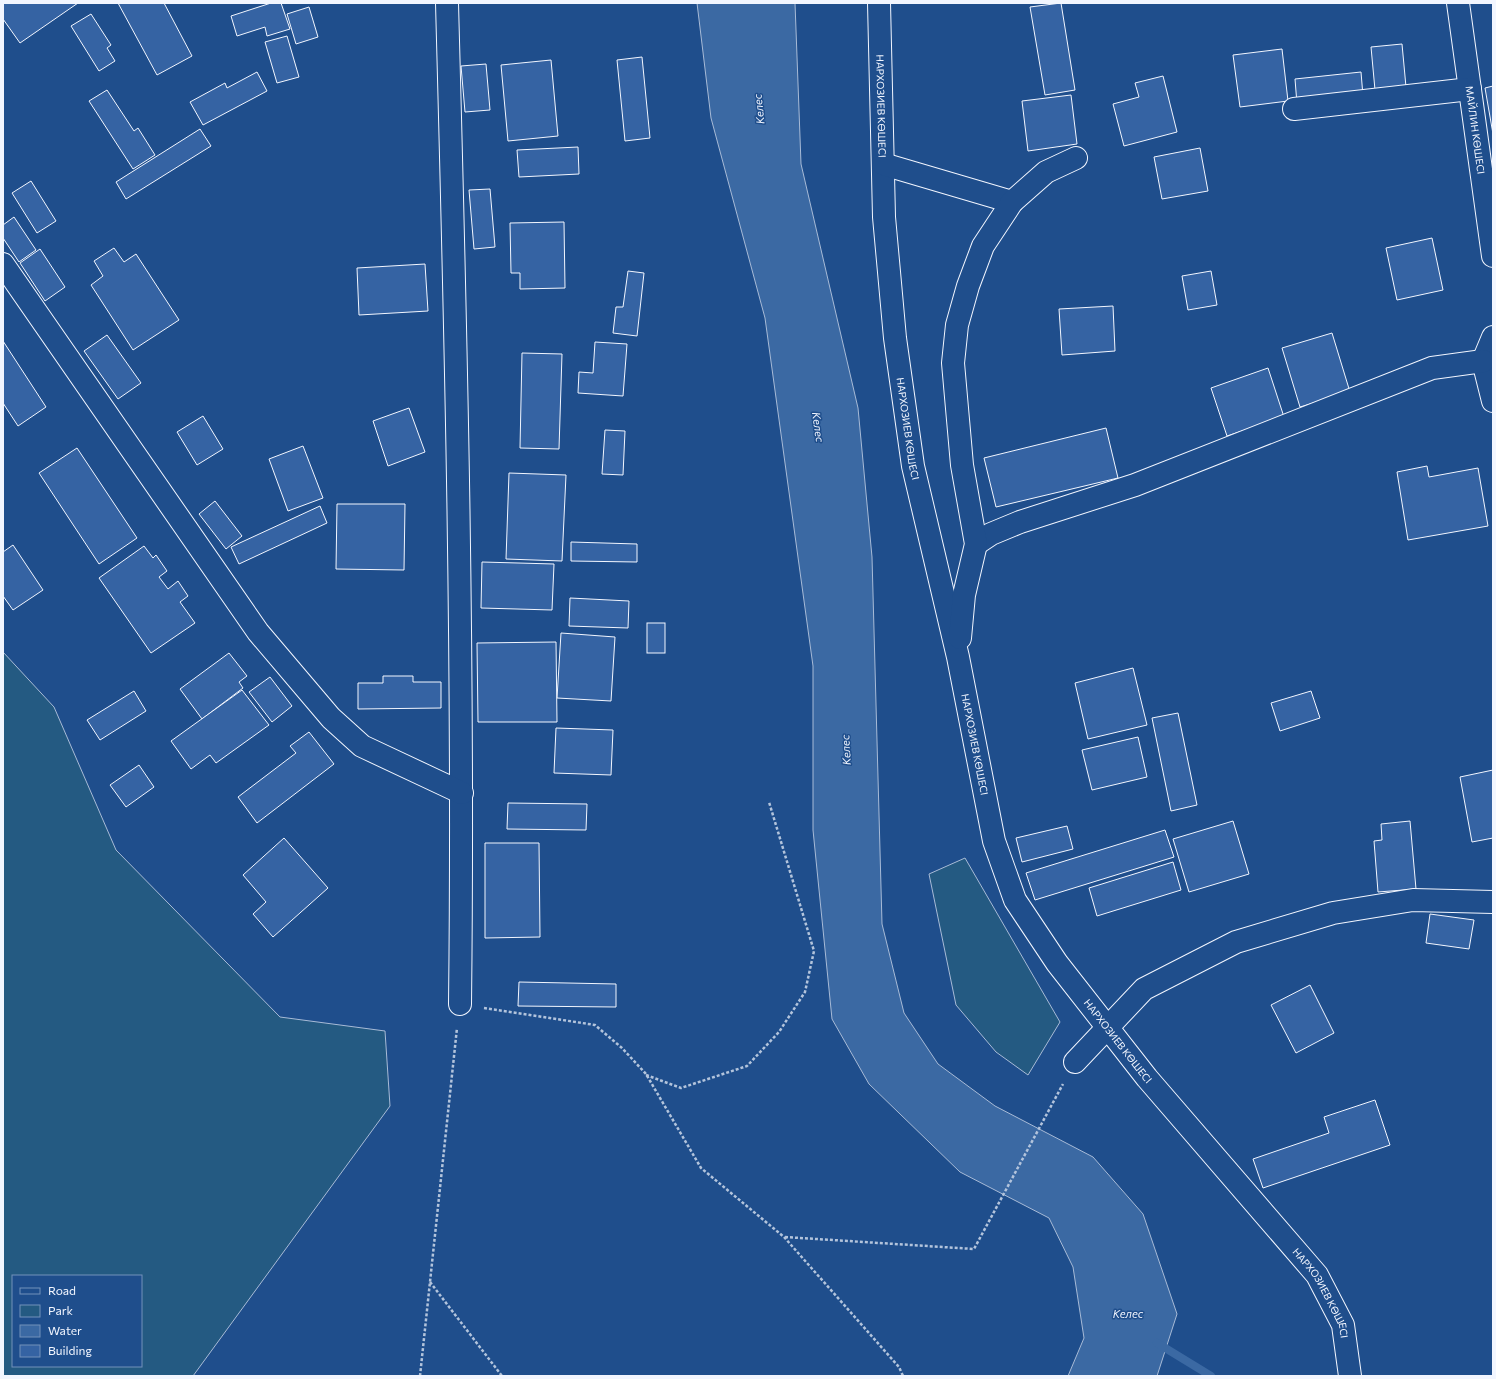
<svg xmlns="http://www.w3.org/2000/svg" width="1496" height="1379" font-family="Commissioner,sans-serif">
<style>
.green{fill:#245a82;stroke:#a8bbd7;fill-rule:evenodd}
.water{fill:#3b69a3;stroke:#a8bbd7}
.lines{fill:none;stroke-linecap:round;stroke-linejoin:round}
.stream{stroke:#3b69a3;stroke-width:8}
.building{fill:#3563a3;stroke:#f2f6ff}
.street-casing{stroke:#f2f6ff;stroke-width:24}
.path{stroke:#b3c4dc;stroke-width:2.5;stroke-dasharray:3 2;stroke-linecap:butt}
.street{stroke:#1f4e8c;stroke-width:22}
.labels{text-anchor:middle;stroke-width:3;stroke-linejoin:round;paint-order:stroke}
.street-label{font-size:10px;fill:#f2f6ff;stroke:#1f4e8c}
.water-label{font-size:11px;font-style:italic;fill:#f2f6ff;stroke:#1f4e8c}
</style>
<rect width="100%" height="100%" fill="#1f4e8c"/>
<!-- green -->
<g class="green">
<path d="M3 652 54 707 116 850 280 1017 385 1031 390 1106 193 1376H3ZM13 1276H141V1366H13Z"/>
<path d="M965 858 1060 1022 1028 1075 996 1052 956 1005 929 874Z"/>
</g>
<!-- water -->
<path class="water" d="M697 3H795L801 164 858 408 872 557 882 924 904 1013 938 1064 995 1106 1093 1157 1143 1214 1177 1314 1157 1376H1068L1084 1338 1073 1267 1049 1218 960 1172 869 1084 832 1019 813 830V666L765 318 711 118Z"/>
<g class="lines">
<!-- stream -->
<path class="stream" d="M1157 1343 1211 1376"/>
</g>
<!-- building -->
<g class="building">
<path d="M3 3H78L20 43 3 19Z"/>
<path d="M118 3H164L192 56 157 75Z"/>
<path d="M271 3H281L290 29 267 36 265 27 237 36 231 16Z"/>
<path d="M1061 3 1075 90 1045 95 1030 7Z"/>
<path d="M309 7 318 37 296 44 287 14Z"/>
<path d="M91 14 111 45 107 48 115 61 99 71 71 26Z"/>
<path d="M287 36 299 77 277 83 265 42Z"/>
<path d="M1402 44 1406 87 1375 90 1371 47Z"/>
<path d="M1282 49 1288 101 1240 107 1233 55Z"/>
<path d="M642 57 650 138 625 141 617 60Z"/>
<path d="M551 60 558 136 508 141 501 65Z"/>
<path d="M486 64 490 110 465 112 461 66Z"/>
<path d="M257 72 267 91 203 125 190 102 225 83 227 88Z"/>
<path d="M1361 72 1363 96 1297 104 1295 79Z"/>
<path d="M1163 76 1177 132 1124 146 1113 104 1139 97 1135 83Z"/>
<path d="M1493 86V134L1485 88Z"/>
<path d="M107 90 134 131 138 128 155 155 133 169 89 101Z"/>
<path d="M1071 95 1077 144 1028 151 1022 101Z"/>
<path d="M200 129 211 146 126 199 116 182Z"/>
<path d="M578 147 579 174 519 177 517 150Z"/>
<path d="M1200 148 1208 191 1162 199 1154 157Z"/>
<path d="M31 181 56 221 37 233 12 193Z"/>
<path d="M490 189 495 247 474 249 469 190Z"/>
<path d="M14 217 36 250 19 262 3 238V225Z"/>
<path d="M564 222 565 288 520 289V273H511L510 223Z"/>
<path d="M1432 238 1443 290 1397 300 1386 248Z"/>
<path d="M114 248 124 262 136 254 179 320 133 350 91 285 103 276 94 261Z"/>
<path d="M40 249 65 287 45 301 20 263Z"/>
<path d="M425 264 428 311 359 315 357 268Z"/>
<path d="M628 271 644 273 637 336 613 333 616 307H623Z"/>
<path d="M1211 271 1217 305 1188 310 1182 276Z"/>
<path d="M1113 306 1115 351 1062 355 1059 309Z"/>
<path d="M1332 333 1350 392 1300 407 1282 348Z"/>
<path d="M107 335 141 383 118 399 84 351Z"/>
<path d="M3 341 46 407 18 426 3 403Z"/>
<path d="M595 342 627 344 623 396 578 393 579 372 593 373Z"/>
<path d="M522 353 562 354 559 449 520 448Z"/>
<path d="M1268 368 1284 417 1227 436 1211 388Z"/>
<path d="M409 408 425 452 388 466 373 421Z"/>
<path d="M203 416 223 449 197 465 177 432Z"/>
<path d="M1106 428 1118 478 996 507 984 458Z"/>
<path d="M605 430 625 431 623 475 602 474Z"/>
<path d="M303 446 323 498 288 511 269 459Z"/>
<path d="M77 448 137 538 99 564 39 473Z"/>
<path d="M1427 466 1429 477 1478 468 1488 526 1408 540 1397 472Z"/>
<path d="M509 473 566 475 562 561 506 559Z"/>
<path d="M215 501 242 536 226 549 199 514Z"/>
<path d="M337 504H405L404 570 336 569Z"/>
<path d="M320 506 327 523 239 564 231 547Z"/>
<path d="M571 542 637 544V562L571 561Z"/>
<path d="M13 545 43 590 13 610 3 596V552Z"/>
<path d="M144 546 153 558 156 555 167 571 159 577 168 589 178 581 188 596 180 602 195 623 151 653 99 578Z"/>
<path d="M482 562 554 564 552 610 481 608Z"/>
<path d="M570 598 629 601 628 628 569 626Z"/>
<rect x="647" y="623" width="18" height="30"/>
<path d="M561 633 615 637 611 701 557 698Z"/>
<path d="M556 642 557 722H478L477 643Z"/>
<path d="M229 653 247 676 239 682 243 688 202 719 180 689Z"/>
<path d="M1133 668 1147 725 1088 739 1075 683Z"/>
<path d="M383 676H413V682H441V708L358 709V683H383Z"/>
<path d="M270 677 292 706 272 722 249 692Z"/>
<path d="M242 690 269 725 216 763 210 755 191 769 171 741Z"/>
<path d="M134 691 146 711 100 740 87 720Z"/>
<path d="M1311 691 1320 718 1280 731 1271 703Z"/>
<path d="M1178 713 1197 805 1171 811 1152 718Z"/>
<path d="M556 728 613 730 611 775 554 773Z"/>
<path d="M309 732 334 764 257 823 238 797 296 753 290 746Z"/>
<path d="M1138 737 1147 777 1092 790 1082 750Z"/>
<path d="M139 765 154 787 126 807 110 785Z"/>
<path d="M1493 770V838L1472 842 1460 777Z"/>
<path d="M508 803 587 804 586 830 507 829Z"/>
<path d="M1233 821 1249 874 1189 892 1173 839Z"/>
<path d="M1410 821 1416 889 1378 892 1374 841 1382 840 1381 824Z"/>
<path d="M1067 826 1073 849 1022 862 1016 838Z"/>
<path d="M1165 830 1174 857 1035 900 1026 873Z"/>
<path d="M284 838 328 888 273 937 253 914 266 902 243 875Z"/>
<path d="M485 843H539L540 937 485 938Z"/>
<path d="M1173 862 1181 890 1097 916 1089 888Z"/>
<path d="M1430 914 1474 920 1469 949 1426 943Z"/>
<path d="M519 982 616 984V1007L518 1006Z"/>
<path d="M1310 985 1334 1033 1296 1053 1271 1005Z"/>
<path d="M1375 1100 1390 1145 1263 1188 1253 1159 1329 1133 1324 1117Z"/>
</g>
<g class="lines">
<defs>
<g id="street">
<path d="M447 3C456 336 464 670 460 1004"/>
<path id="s1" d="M879 3 884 217 895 338 913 466 958 657 994 841 1015 900 1057 963 1147 1078 1317 1275 1343 1325 1350 1376"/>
<path id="s2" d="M1458 3 1493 256"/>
<path d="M1294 109 1470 89"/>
<path d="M883 164 1012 202"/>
<path d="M3 264 258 632 331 718 362 746 462 793"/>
<path d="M1493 337 1483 361 1493 401"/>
<path d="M976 544 991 534 1020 522 1135 485 1432 368 1483 361"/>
<path d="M960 638 964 595 976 544 962 465 953 363 957 325 968 286 983 246 1012 202 1046 172 1076 158"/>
<path d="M1075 1062 1144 989 1236 942 1333 913 1413 900 1493 902"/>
</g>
</defs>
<!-- street casing -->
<use href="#street" class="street-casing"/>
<!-- path -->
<g class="path">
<path d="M484 1008 595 1025 622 1048 646 1074 701 1168 784 1237 899 1367 903 1376"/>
<path d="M646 1075 681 1088 747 1066 779 1032 805 992 814 951 769 802"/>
<path d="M785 1237 974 1249 1063 1084"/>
<path d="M430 1282 502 1376"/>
<path d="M420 1376 457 1028"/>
</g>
<!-- street -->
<use href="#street" class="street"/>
</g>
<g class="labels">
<!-- street labels -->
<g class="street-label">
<text dy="4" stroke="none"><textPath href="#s1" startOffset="103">НАРХОЗИЕВ КӨШЕСІ</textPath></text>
<text dy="4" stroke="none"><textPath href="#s2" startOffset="128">МАЙЛИН КӨШЕСІ</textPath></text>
<text dy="4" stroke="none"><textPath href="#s1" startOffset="427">НАРХОЗИЕВ КӨШЕСІ</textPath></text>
<text dy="4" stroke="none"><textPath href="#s1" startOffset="750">НАРХОЗИЕВ КӨШЕСІ</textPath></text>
<text dy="4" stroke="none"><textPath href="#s1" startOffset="1086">НАРХОЗИЕВ КӨШЕСІ</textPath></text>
<text dy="4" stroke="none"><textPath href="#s1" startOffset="1411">НАРХОЗИЕВ КӨШЕСІ</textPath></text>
</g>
<!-- water labels -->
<g class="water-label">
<text transform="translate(759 109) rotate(-96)" y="4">Келес</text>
<text transform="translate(818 427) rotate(82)" y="4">Келес</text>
<text transform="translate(846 750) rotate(-93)" y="4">Келес</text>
<text x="1128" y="1318">Келес</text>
</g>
</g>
<!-- border -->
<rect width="1496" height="1379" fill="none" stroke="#f2f6ff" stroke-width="8"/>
<!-- legend -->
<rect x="12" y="1275" width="130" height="92" fill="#1f4e8c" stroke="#7391ba"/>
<rect x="20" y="1288" width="20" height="6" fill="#1f4e8c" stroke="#7391ba"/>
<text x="48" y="1295" font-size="12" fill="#f2f6ff">Road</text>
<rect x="20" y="1305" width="20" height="12" fill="#245a82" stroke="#7391ba"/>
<text x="48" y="1315" font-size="12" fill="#f2f6ff">Park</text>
<rect x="20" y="1325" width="20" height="12" fill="#3b69a3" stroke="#7391ba"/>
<text x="48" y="1335" font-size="12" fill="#f2f6ff">Water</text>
<rect x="20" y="1345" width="20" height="12" fill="#3563a3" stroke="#7391ba"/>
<text x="48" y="1355" font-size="12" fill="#f2f6ff">Building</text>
</svg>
